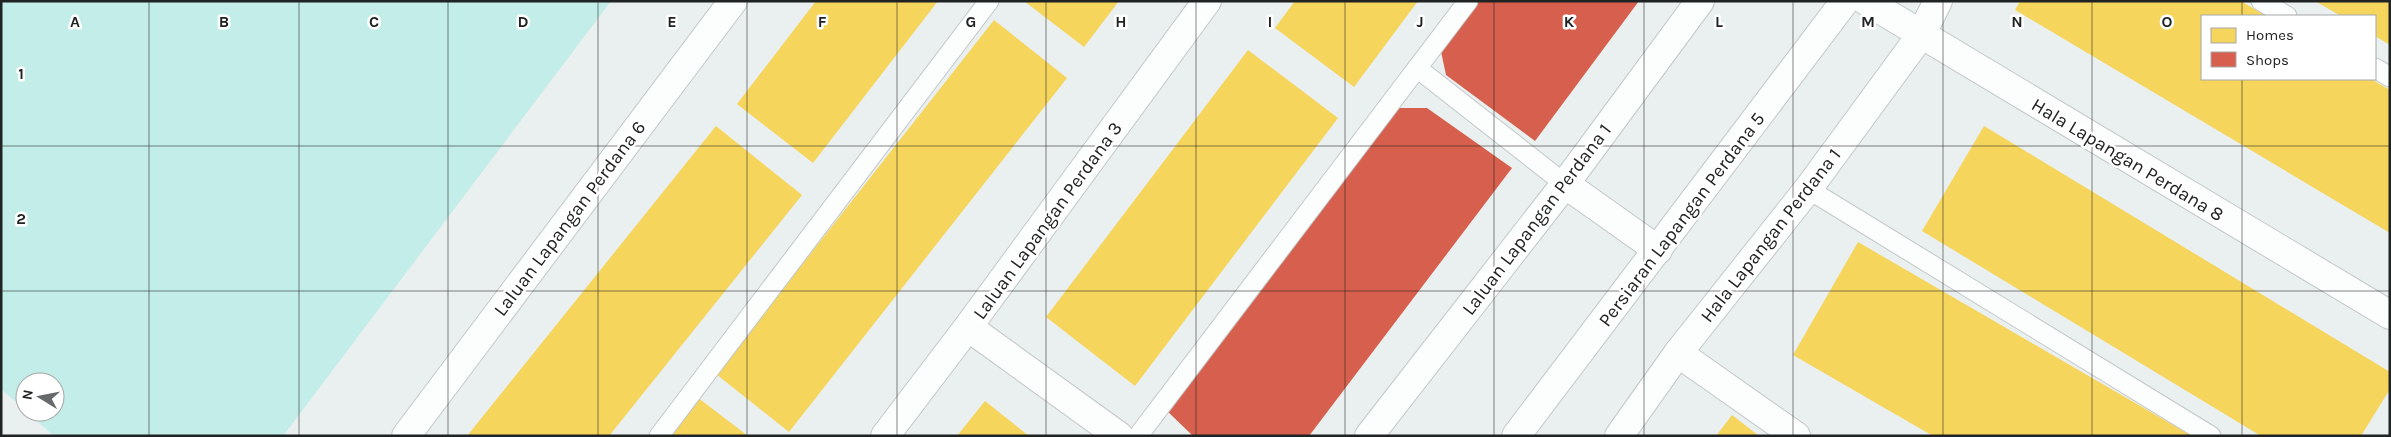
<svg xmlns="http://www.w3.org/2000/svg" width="2391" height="437" font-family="Karla,sans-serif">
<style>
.green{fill:#c2ede8}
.homes{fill:#f6d55c}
.shops{fill:#d6604d}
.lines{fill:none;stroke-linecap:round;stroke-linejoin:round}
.service-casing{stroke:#c3c7c7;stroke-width:21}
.minor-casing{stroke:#c3c7c7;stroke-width:30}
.service{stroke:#fcfdfd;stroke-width:19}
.minor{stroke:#fcfdfd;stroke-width:28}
.grid{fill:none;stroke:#202323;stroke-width:1;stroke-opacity:0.55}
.labels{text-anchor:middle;stroke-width:5;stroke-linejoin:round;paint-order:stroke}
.street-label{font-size:19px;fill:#202323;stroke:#fff}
.grid-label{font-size:16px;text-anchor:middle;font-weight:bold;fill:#202323;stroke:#fff;stroke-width:5;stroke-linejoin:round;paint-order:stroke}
</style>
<rect width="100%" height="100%" fill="#eaefef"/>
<!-- green -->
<path class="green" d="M1 1H611L283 436H54L27 412H55V382H25V410L1 389Z"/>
<!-- homes -->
<g class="homes">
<path d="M816 1H938L813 163 737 104Z"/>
<path d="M1024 1H1119L1084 47Z"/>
<path d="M1295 1H1418L1354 87 1275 28Z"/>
<path d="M2020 1H2241L2266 16H2202V79H2371L2390 90V233L2015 10Z"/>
<path d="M2315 1H2390V45L2375 36V16H2341Z"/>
<path d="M994 20 1067 78 789 432 716 374Z"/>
<path d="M1248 50 1338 118 1135 386 1046 317Z"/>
<path d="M716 126 802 195 609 436H467Z"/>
<path d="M1984 126 2390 372V389L2361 436H2261L1922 231Z"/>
<path d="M1858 242 2192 436H1933L1793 355Z"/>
<path d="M697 397 748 436H668Z"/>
<path d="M985 401 1029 436H957Z"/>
<path d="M1732 415 1759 436H1716Z"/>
</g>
<!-- shops -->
<g class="shops">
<path d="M1471 1H1639L1535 141 1446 75 1439 42Z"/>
<path d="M1397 108H1427L1512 168 1309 436H1193L1163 407Z"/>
</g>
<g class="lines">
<defs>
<g id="service">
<path d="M2261 1 2287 16"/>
<path d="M1417 68 1565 184"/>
<path d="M2375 68 2390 77"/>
<path d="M1808 189 2211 436"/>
<path d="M659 436 989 1"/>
<path d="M1138 436 1468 1"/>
</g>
<g id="minor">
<path d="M1866 1 2390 315"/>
<path d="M1565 184 1658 250"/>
<path d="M968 327 1119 436"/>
<path d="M1678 353 1796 436"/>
<path d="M406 436 733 1"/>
<path d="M885 436 968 327 1207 1"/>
<path d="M1369 436 1565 184 1700 1"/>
<path d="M1516 436 1845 1"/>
<path d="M1619 436 1678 353 1808 189 1921 35 1938 1"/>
</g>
</defs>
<!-- service casing -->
<use href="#service" class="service-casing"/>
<!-- minor casing -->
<use href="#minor" class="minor-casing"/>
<!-- service -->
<use href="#service" class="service"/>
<!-- minor -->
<use href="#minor" class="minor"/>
</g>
<!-- grid -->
<path class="grid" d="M149 1V436M299 1V436M448 1V436M598 1V436M747 1V436M897 1V436M1046 1V436M1196 1V436M1345 1V436M1494 1V436M1644 1V436M1793 1V436M1943 1V436M2092 1V436M2242 1V16M2242 79V436M1 146H2390M1 291H2390"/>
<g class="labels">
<!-- street labels -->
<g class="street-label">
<text transform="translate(2128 159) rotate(31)" y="7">Hala Lapangan Perdana 8</text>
<text transform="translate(569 218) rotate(-53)" y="7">Laluan Lapangan Perdana 6</text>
<text transform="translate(1536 219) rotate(-53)" y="7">Laluan Lapangan Perdana 1</text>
<text transform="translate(1681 219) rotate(-53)" y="7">Persiaran Lapangan Perdana 5</text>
<text transform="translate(1047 220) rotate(-54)" y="7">Laluan Lapangan Perdana 3</text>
<text transform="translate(1770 235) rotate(-52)" y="7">Hala Lapangan Perdana 1</text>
</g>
</g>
<g class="grid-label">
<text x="75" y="27">A</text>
<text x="224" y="27">B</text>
<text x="374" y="27">C</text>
<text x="523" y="27">D</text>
<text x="672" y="27">E</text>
<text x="822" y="27">F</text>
<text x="971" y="27">G</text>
<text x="1121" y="27">H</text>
<text x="1270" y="27">I</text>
<text x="1420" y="27">J</text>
<text x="1569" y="27">K</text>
<text x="1719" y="27">L</text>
<text x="1868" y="27">M</text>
<text x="2017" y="27">N</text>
<text x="2167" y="27">O</text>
<text x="21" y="79">1</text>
<text x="21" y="224">2</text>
</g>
<!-- border -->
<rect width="2391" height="437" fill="none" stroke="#202323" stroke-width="5"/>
<!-- legend -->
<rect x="2201" y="15" width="175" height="65" fill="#ffffff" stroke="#a6a7a7"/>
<rect x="2211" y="28" width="25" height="15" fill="#f6d55c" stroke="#a6a7a7"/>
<text x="2246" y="40" font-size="15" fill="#202323">Homes</text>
<rect x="2211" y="52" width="25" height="15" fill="#d6604d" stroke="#a6a7a7"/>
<text x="2246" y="65" font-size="15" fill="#202323">Shops</text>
<!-- north arrow -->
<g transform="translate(40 397) rotate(280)"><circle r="24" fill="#ffffff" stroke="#a6a7a7"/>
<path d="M0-4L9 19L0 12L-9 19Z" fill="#676a6a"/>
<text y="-8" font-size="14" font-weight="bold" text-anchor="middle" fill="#202323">N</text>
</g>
</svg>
